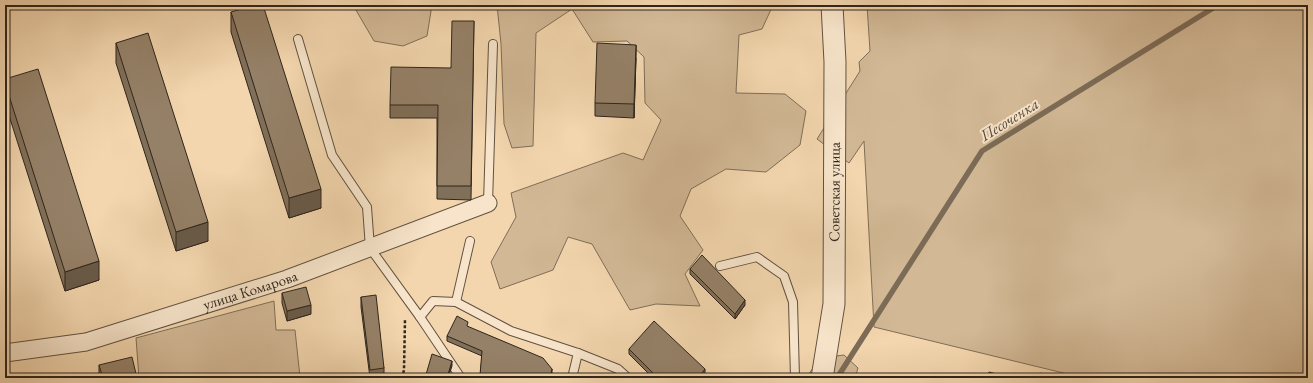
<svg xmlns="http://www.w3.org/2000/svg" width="1313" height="383" font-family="'EB Garamond',serif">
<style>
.green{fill:#d2b895;stroke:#806e58}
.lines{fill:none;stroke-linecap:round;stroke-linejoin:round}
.stream{stroke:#7c6b56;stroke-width:5.5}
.service-casing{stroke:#605140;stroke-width:10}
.minor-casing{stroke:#605140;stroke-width:19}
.tertiary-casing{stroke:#605140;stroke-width:23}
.path{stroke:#2f251c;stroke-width:2.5;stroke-dasharray:3 2;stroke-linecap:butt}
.service{stroke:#f7e4ca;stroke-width:8}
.minor{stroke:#f7e4ca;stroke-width:17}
.tertiary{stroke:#f7e4ca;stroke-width:21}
.wall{fill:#806f59;stroke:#2f251c}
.shaded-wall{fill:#685a49;stroke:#2f251c}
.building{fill:#958168;stroke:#2f251c}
.labels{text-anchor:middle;stroke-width:4;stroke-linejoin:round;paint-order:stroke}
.street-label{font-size:15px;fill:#2f251c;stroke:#f7e4ca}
.water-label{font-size:16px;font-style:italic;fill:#564839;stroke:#f7e4ca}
</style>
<rect width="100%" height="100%" fill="#f3d6ae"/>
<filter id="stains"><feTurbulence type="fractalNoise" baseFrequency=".005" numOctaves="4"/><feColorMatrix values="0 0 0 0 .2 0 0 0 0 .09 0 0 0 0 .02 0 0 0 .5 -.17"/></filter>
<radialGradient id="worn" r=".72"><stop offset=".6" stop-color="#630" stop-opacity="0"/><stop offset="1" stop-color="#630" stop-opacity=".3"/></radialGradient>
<!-- green -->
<g class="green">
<path d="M353 5H432L427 36 403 46 374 41Z"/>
<path d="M497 5H773L762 29 739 35 736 93 785 94 806 111 800 145 766 172 726 169 691 189 680 216 703 250 685 274 700 306 656 304 630 310 592 244 568 237 553 270 500 289 491 262 516 217 511 193 623 153 643 160 661 120 645 103 644 57 627 41 593 42 572 9 536 33 533 146 512 148 504 124 501 44Z"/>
<path d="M867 5H1308V378H1084L874 327 864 141 849 163 817 139 860 71 859 62 870 51Z"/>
<path d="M274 301 276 330H295L300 377 318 378H139L136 338Z"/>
<path d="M844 355 858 368 855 378H806L820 358Z"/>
</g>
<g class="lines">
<!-- stream -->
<path class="stream" d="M837 378 982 151 1218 5"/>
<defs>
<g id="service">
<path d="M298 39 332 155 367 207 370 248 420 317 461 378"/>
<path d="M488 203 493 44"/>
<path d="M720 266 757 257 784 276 793 302 795 378"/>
<path d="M456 302 470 241"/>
<path d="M420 317 433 301 456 302 511 331 578 353 572 378"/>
<path d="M578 353 618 369 628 378"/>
</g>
<g id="minor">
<path id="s1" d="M5 353 86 342 287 279 488 203"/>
</g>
<g id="tertiary">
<path id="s2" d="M822 378 834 304 835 62 832 5"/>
</g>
</defs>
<!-- service casing -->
<use href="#service" class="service-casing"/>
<!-- minor casing -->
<use href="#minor" class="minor-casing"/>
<!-- tertiary casing -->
<use href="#tertiary" class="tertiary-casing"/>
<!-- path -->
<path class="path" d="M402 378 404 370 405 319"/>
<!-- service -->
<use href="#service" class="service"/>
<!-- minor -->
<use href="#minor" class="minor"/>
<!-- tertiary -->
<use href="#tertiary" class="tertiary"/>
</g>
<!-- wall -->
<g class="wall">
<path d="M231 12 321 208 289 218 231 32Z"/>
<path d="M474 21 471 200 437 199V118H390V105L451 68Z"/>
<path d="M116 43 208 241 176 251 116 63Z"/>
<path d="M636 58 634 118 595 116V103Z"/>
<path d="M5 79 99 280 65 291 5 103Z"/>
<path d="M690 269 745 305 735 319 690 274Z"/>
<path d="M282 293 311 314 287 321 282 303Z"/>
<path d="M361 297 384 368V378H370L361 307Z"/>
<path d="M468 327 552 374 551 378H480L482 356 447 341V336Z"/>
<path d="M629 349 705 374 702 378H653L629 354Z"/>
<path d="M99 365 137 378H100L99 374Z"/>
</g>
<!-- shaded-wall -->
<g class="shaded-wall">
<path d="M636 45V58L634 118V104Z"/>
<path d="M321 189V208L289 218V198Z"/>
<path d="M208 222V241L176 251V232Z"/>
<path d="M99 261V280L65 291V272Z"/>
<path d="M745 300V305L735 319V314Z"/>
<path d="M311 305V314L287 321V311Z"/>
<path d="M452 361V366L448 378H447Z"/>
<path d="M552 369V374L551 378H550Z"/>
<path d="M705 369V374L702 378H698Z"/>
</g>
<!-- building -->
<g class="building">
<path d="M255 5H263L321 189 289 198 231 12Z"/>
<path d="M452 21H474L471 186H437L438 105H390L391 67 451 68Z"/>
<path d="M148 33 208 222 176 232 116 43Z"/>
<path d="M597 43 636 45 634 104 595 103Z"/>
<path d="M38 69 99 261 65 272 5 83V79Z"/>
<path d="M702 255 745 300 735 314 690 269Z"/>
<path d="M306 287 311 305 287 311 282 293Z"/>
<path d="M376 295 384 368 370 370 361 297Z"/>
<path d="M457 316 468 322 467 326 543 358 552 369 550 378H489L480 375 482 351 447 336Z"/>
<path d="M654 321 705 369 698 378H658L629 349Z"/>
<path d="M432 354 452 361 447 378H425Z"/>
<path d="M132 357 137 378H103L99 365Z"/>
<path d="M989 372 1012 378H987Z"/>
<path d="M1040 373 1055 378H1039Z"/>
</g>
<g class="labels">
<!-- street labels -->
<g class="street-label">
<text dy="5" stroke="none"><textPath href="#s2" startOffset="187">Советская улица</textPath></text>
<text dy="5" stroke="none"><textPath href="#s1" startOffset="254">улица Комарова</textPath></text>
</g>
<!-- water labels -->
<g class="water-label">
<text transform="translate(1009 119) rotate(-32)" y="6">Песоченка</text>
</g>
</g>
<!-- margin -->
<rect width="1313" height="383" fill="none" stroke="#f3d6ae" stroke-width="20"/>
<rect x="6" y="6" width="1301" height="371" fill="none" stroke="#2f251c" stroke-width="2"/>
<rect x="10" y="10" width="1293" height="363" fill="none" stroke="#2f251c"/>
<rect width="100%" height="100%" filter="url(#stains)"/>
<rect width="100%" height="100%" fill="url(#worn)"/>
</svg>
